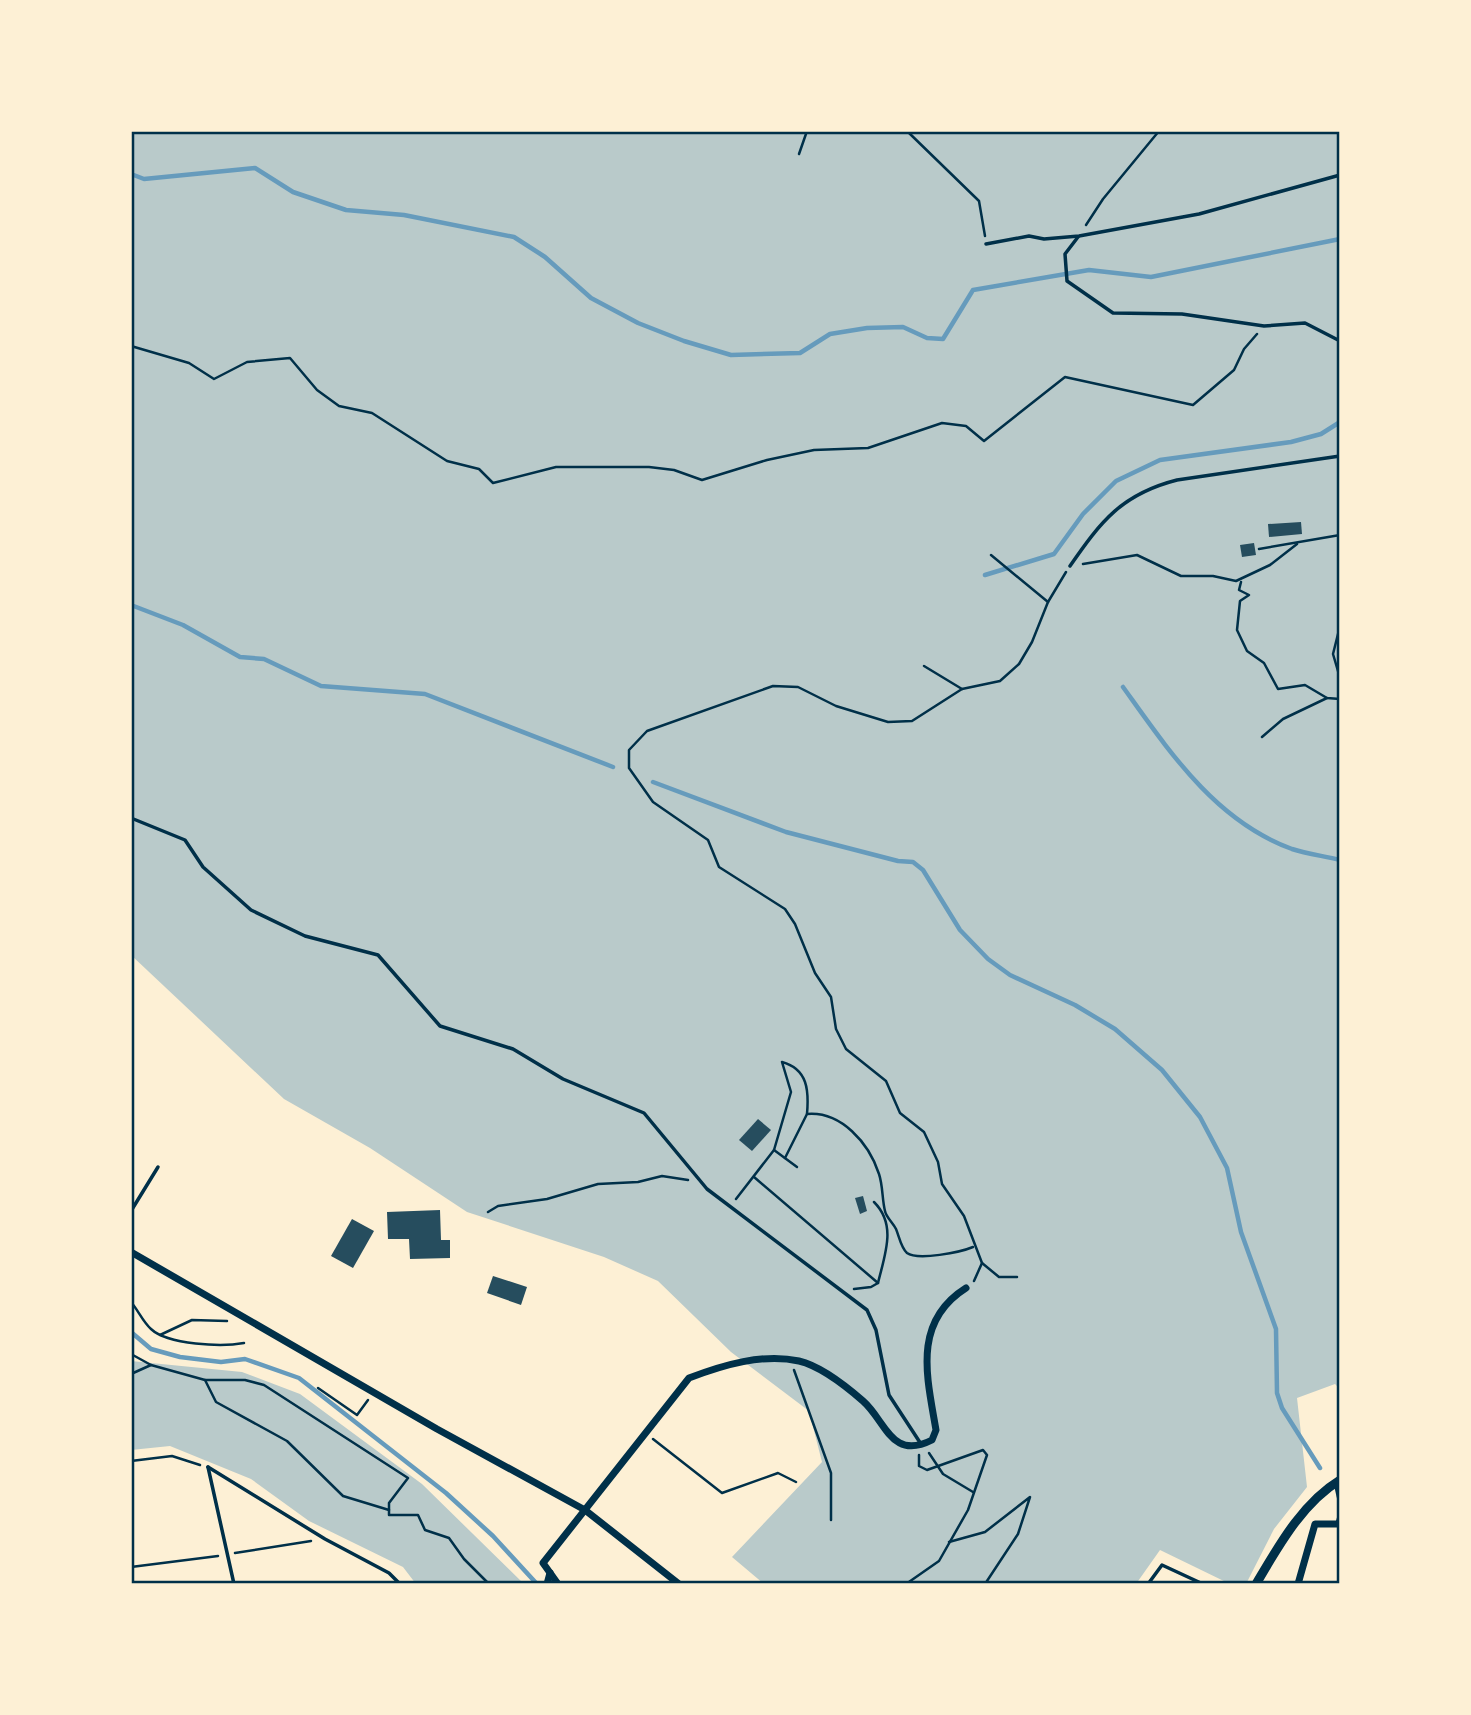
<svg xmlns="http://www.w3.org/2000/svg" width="1471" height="1715" font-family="Montserrat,sans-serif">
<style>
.green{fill:#b9caca}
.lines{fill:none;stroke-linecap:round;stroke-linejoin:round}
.stream{stroke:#669bbc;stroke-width:4.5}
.building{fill:#264d5e}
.path{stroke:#003049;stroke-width:2.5}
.service{stroke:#003049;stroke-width:3.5}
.minor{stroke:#003049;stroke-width:7}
.tertiary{stroke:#003049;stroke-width:9}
.neatline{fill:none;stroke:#003049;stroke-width:2.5}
</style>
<rect width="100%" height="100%" fill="#fdf0d5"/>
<!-- green -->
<g class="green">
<path d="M131 131H1340V1389L1335 1384 1297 1398 1307 1487 1274 1529 1246 1584H1230L1160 1550 1136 1584H868L866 1581 863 1584H764L732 1557 822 1462 809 1411 731 1352 658 1281 604 1257 467 1212 370 1148 284 1099 131 955Z"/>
<path d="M131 1361 242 1372 300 1394 422 1484 524 1584H416L403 1567 309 1521 251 1479 170 1446 131 1450Z"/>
</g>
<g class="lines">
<!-- stream -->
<g class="stream">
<path d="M131 174 144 179 255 168 293 192 346 210 404 215 514 237 545 257 591 298 638 323 684 341 731 355 800 353 830 334 867 328 903 327 927 338 943 339 973 290 1089 270 1151 277 1340 239"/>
<path d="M985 575 1054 554 1083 514 1116 481 1160 460 1291 442 1321 434 1340 422"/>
<path d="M131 605 183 625 240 657 264 659 321 686 425 694 613 767"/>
<path d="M1123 687C1169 751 1215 821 1292 849 1307 854 1324 856 1340 860"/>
<path d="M653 782 786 832 898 861 913 862 923 870 960 930 988 959 1010 975 1075 1005 1115 1029 1162 1070 1200 1117 1227 1168 1241 1232 1276 1329 1277 1393 1282 1408 1320 1468"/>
<path d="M131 1332 151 1349 180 1357 221 1362 245 1359 299 1378 446 1493 493 1536 537 1584"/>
</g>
</g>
<!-- building -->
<g class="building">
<path d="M1301 522 1302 534 1269 537 1268 524Z"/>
<path d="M1254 543 1256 555 1242 557 1240 545Z"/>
<path d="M758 1119 771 1130 752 1151 739 1140Z"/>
<path d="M863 1196 867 1211 860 1214 855 1198Z"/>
<path d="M440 1210 441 1240H450V1258L410 1259 409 1239H388L387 1212Z"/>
<path d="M352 1219 374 1231 353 1268 331 1256Z"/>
<path d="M493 1276 527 1287 521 1305 487 1293Z"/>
</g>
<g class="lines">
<!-- path -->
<g class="path">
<path d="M907 131 979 201 985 236"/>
<path d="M799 154 807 131"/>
<path d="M1086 225 1103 199 1159 131"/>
<path d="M131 346 189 363 214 379 247 362 290 358 317 390 339 406 372 413 447 461 479 469 493 483 556 467H649L674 470 702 480 767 460 814 450 868 448 942 423 966 426 984 441 1065 377 1193 405 1234 370 1244 349 1257 334"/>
<path d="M1259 549 1340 535"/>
<path d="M991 555 1048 602"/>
<path d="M1083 564 1137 555 1181 576H1213L1236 581 1270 565 1297 544"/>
<path d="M1241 582 1239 590 1249 595 1240 601 1237 630 1247 651 1264 663 1278 689 1305 685 1327 698 1340 699"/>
<path d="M1340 626 1333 654 1340 678"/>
<path d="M924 666 962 689"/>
<path d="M1262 737 1283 719 1327 698"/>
<path d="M774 1150 797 1167"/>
<path d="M785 1158 807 1114C841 1111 869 1143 879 1174 883 1186 882 1199 885 1211 886 1217 893 1223 896 1229 899 1236 901 1248 907 1253 918 1261 961 1252 973 1247"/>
<path d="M754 1177 878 1283"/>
<path d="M736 1199 774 1150 791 1092 782 1062C808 1069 809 1091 807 1114"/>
<path d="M488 1212 498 1206 547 1199 598 1184 638 1182 662 1176 688 1180"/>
<path d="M982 1263 999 1277H1017"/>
<path d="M974 1281 982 1263 964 1216 942 1184 938 1162 924 1132 900 1113 886 1081 846 1049 836 1029 831 997 815 973 795 924 785 909 719 867 708 840 653 802 629 768V750L647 731 773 686 798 687 836 706 888 722 912 721 962 689 1000 681 1019 664 1032 642 1048 602 1066 572"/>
<path d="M854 1289 871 1287 878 1283C885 1254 897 1225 874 1202"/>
<path d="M131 1302C138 1310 143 1322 151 1329 168 1345 222 1347 244 1343"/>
<path d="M160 1335 192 1320 227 1321"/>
<path d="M131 1354 151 1365 205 1380 216 1402 287 1441 343 1496 389 1510"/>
<path d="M794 1370 831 1473V1520"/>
<path d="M131 1374 151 1365"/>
<path d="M205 1380H245L264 1385 408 1478 389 1503V1515H418L425 1530 449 1538 464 1559 489 1584"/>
<path d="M318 1388 357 1415 368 1400"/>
<path d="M653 1439 722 1493 778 1473 796 1482"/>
<path d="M929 1453 943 1474 973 1492"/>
<path d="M131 1461 172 1456 200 1465"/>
<path d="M949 1542 985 1532 1030 1497 1018 1534 985 1584"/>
<path d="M235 1553 311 1541"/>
<path d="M131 1567 218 1556"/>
<path d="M906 1584 939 1561 968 1510 987 1455 983 1450 927 1470 919 1466V1455"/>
</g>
<!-- service -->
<g class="service">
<path d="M1078 237 1065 254 1067 281 1113 313 1182 314 1264 326 1305 323 1340 341"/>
<path d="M986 244 1029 236 1044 239 1079 236 1199 214 1340 175"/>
<path d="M1070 566C1101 521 1122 494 1177 480L1340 456"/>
<path d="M131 818 185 840 203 867 251 910 305 936 378 955 440 1026 513 1049 563 1079 644 1113 707 1189 867 1310 876 1330 889 1395 921 1444"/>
<path d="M131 1211 158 1167"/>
<path d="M208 1467 325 1539 389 1573 400 1584"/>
<path d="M208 1467 234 1584"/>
<path d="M1336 1486 1340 1504"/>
<path d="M1337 1524 1340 1513"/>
<path d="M1148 1584 1162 1565 1203 1584"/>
</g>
<!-- minor -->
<g class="minor">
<path d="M131 1252 437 1429 585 1510 679 1584"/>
<path d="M547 1584 550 1573"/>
<path d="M558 1584 543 1563 689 1378C723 1365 763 1353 799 1361 820 1366 847 1387 863 1401 886 1421 891 1461 932 1440L936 1430C927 1377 912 1322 966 1288"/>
<path d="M1298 1584 1315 1524H1340"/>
</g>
<!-- tertiary -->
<path class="tertiary" d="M1256 1584C1278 1547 1302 1503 1340 1480"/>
</g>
<!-- border -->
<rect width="1471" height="1715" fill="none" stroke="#fdf0d5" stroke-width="266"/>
<rect x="133" y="133" width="1205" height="1449" class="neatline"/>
</svg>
